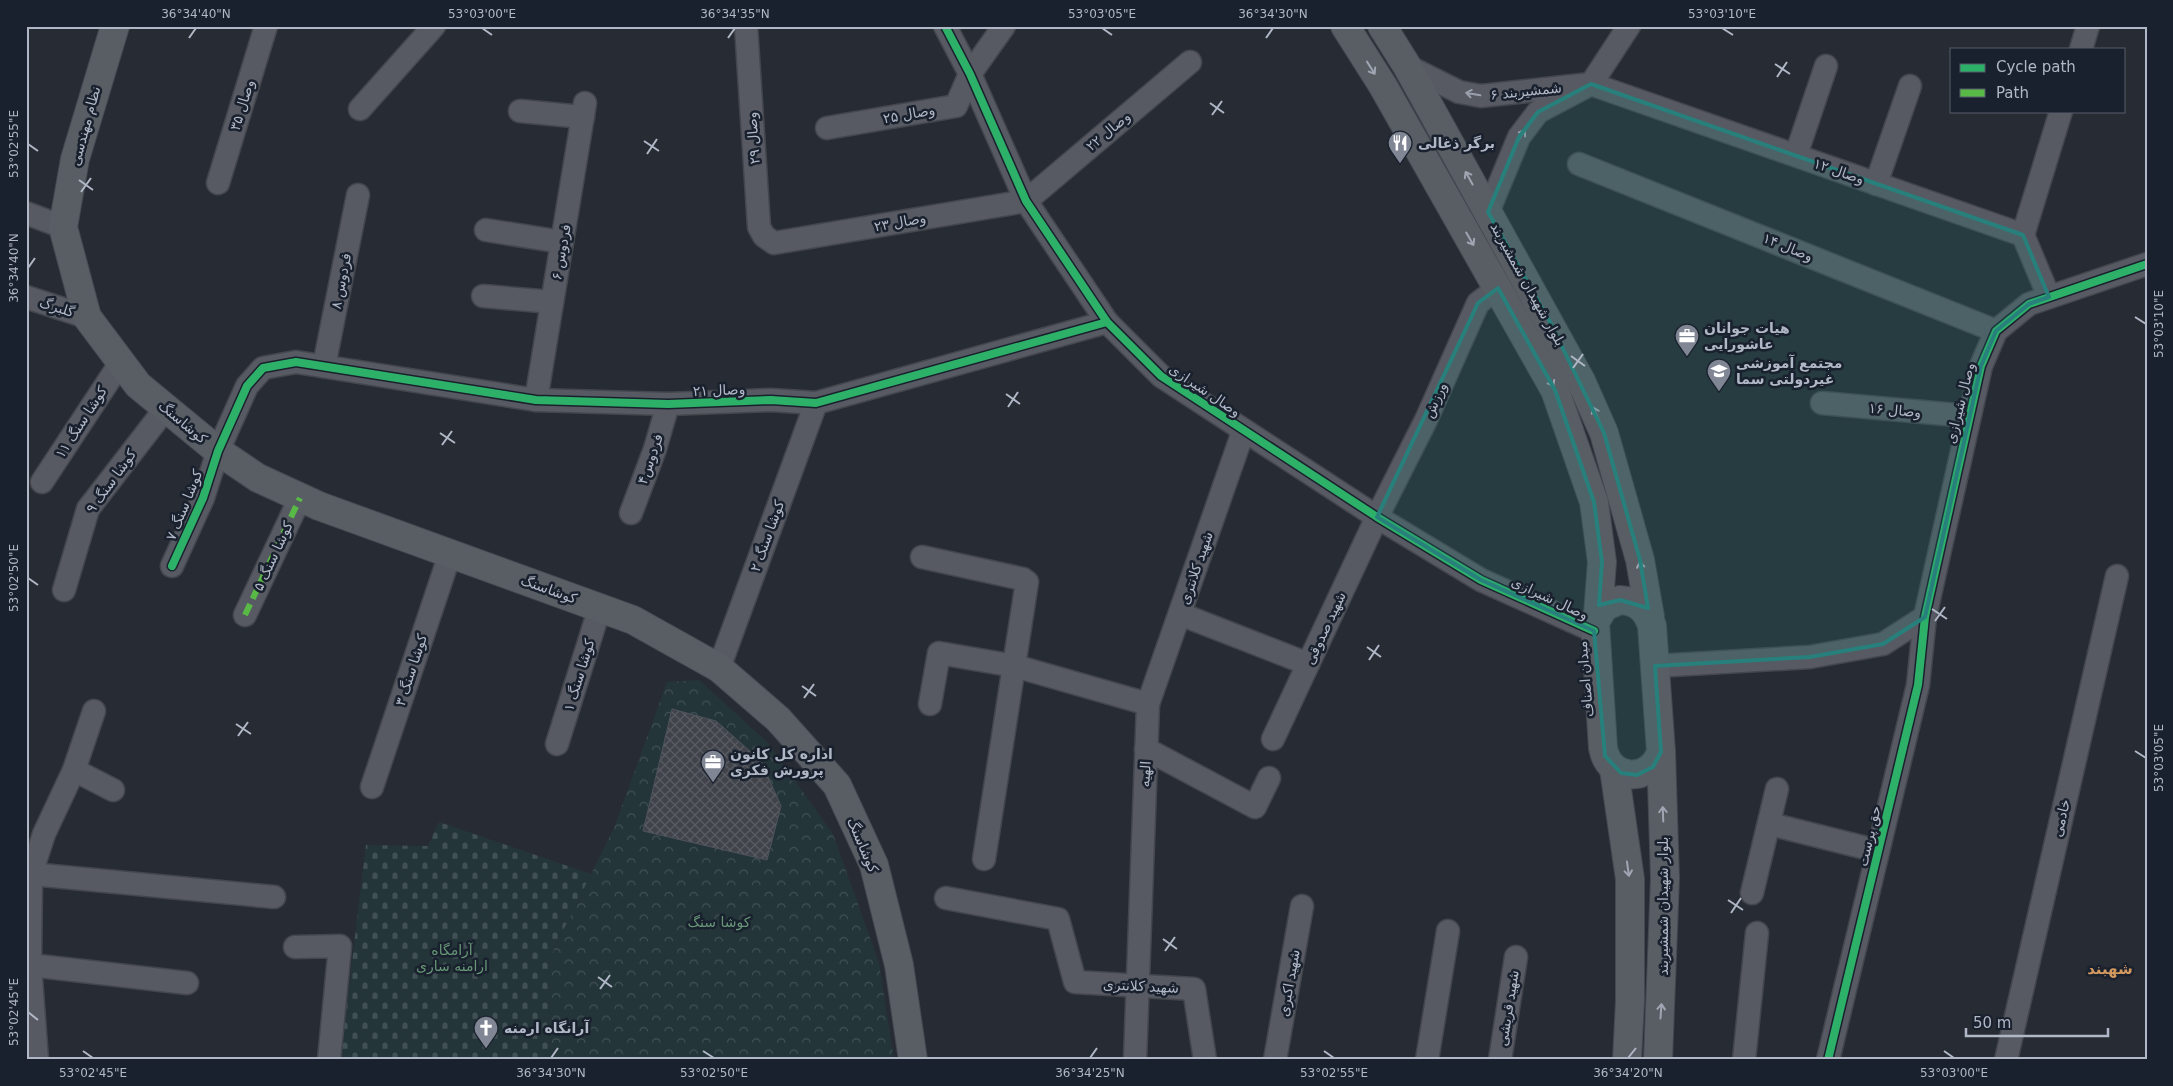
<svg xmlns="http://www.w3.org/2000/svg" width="2173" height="1086" font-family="'DejaVu Sans',Vazirmatn,sans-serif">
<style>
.forest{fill:url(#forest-crowns)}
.cemetery{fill:url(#cemetery-stones)}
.building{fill:url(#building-cross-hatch);stroke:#4f535c}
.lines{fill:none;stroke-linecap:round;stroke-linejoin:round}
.minor-casing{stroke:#43464d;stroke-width:25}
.major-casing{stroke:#444850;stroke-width:30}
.minor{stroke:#575a62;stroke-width:22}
.major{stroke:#595d64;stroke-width:28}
.quiet{stroke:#58b947;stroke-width:6;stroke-dasharray:12 6;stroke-linecap:butt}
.cycleway-casing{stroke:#1a212e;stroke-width:11}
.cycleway{stroke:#2db169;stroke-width:8}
.oneway{stroke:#9fa5b2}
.oneway2{stroke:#9aa0ad}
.marked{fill:#27807b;fill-opacity:0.2;stroke:#27807b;stroke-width:4;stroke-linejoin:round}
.ticks{fill:none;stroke:#b0b7c6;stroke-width:2}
.labels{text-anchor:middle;stroke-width:5;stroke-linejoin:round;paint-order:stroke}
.street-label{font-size:14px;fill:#b0b7c6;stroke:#1a212e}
.poi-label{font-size:14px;font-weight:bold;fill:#b0b7c6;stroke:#1a212e;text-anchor:start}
.park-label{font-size:14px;fill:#679776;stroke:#1a212e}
.neighbourhood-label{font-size:15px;font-weight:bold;fill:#d3995e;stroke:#1a212e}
.neatline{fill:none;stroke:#b0b7c6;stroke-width:2}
.ticks-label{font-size:12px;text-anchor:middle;fill:#b0b7c6}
</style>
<defs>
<pattern id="forest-crowns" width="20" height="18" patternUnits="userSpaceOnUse" patternTransform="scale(1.25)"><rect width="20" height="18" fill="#243539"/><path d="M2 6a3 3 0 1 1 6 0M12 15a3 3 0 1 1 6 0" fill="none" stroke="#415054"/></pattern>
<pattern id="cemetery-stones" width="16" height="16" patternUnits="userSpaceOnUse" patternTransform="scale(1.25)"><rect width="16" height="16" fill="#243539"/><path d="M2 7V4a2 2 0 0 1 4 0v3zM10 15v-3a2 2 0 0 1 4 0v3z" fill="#415054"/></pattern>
<pattern id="building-cross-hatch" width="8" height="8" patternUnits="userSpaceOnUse" patternTransform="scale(1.25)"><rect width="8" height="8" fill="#40434a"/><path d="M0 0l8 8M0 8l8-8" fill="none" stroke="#595c63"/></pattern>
</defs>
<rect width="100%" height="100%" fill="#272b33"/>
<!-- forest -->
<path class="forest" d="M699 680 768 743 833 834 879 963 894 1060H549L550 957 614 828 667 682Z"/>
<!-- cemetery -->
<path class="cemetery" d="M439 822 591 874 550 957 549 1060H340L366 845 428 846Z"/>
<!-- building -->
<path class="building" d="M672 709 716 721 761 761 781 806 767 860 643 831Z"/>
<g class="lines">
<defs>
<g id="minor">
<path d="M746 26 759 227 764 236 774 243 1026 201 1190 62"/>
<path d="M945 26 970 74 1026 201 1107 322 1161 376 1377 517 1481 580 1594 631"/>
<path d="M2081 49 2088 26"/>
<path d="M1407 66 1459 92 1481 96 1591 84 2023 235 2049 297"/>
<path d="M360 109 434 26"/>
<path d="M520 111 583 117"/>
<path d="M827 128 956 106 970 74 1004 26"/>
<path d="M1796 155 1826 66"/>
<path d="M1579 164 1996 331"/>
<path d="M218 183 266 26"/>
<path d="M1876 184 1910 86"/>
<path d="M1488 212 1519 137 1538 112 1591 84 1629 26"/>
<path d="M26 213 63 227"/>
<path d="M486 230 562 242"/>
<path d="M2023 235 2061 111"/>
<path d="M483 296 552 302"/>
<path d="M26 297 87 317"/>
<path d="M324 366 358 195"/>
<path d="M536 400 585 103"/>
<path d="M1822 403 1968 416"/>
<path d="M42 482 121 362"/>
<path d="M631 513 655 449 668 404"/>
<path d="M922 557 1023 579 1027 582 984 859"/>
<path d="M172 566 203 498 218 451 247 386 263 368 296 362 536 400 668 404 771 400 816 403 1107 322"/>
<path d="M64 590 88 509 166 408"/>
<path d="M1180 614 1308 664"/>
<path d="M245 615 300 498"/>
<path d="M1655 666 1810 657 1883 644 1925 617"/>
<path d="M719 668 816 403"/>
<path d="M930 704 939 653 1015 666 1148 704 1135 1060"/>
<path d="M1148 704 1243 432"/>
<path d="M94 711 74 770 44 834 31 874 274 897"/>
<path d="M1273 739 1377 517 1426 420 1478 303 1498 288"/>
<path d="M557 744 600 607"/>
<path d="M1146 749 1255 807 1269 778"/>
<path d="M74 770 113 790"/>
<path d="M372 787 450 554"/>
<path d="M1770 824 1878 851"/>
<path d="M26 873 31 874 30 965 37 1060"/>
<path d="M1752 893 1777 789"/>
<path d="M946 898 1058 919 1075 982 1194 989 1205 1060"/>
<path d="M295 947 340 946 329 1060"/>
<path d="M30 965 187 983"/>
<path d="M1275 1060 1302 906"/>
<path d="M1427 1060 1448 931"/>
<path d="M1500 1060 1516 957"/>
<path d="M1744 1060 1757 933"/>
<path d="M1828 1060 1918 685 1925 617 1981 366 1996 331 2029 304 2147 264"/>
<path d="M2006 1060 2117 576"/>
</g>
<g id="major">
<path d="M115 26 75 159 63 227 87 317 138 385 218 451 258 478 319 506 633 620 719 668 778 719 837 785 874 865 899 965 913 1060"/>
<path d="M1345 26 1383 86 1555 390 1594 502 1602 562 1598 614"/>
<path d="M1382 26 1407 66 1581 381 1604 433 1640 560 1650 617"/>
<path d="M1620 600C1638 601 1647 610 1652 626L1661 752C1650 784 1609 781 1603 748L1595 622 1604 607Z"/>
<path d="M1614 769 1630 879V1001L1627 1060"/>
<path d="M1658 1060 1665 878 1661 752"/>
</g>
</defs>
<!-- minor casing -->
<use href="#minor" class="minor-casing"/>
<!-- major casing -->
<use href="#major" class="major-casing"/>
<!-- minor -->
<use href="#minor" class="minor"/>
<!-- major -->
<use href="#major" class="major"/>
<!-- quiet -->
<path class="quiet" d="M245 615 300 498"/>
<defs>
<g id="cycleway">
<path d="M945 26 970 74 1026 201 1107 322 1161 376 1377 517 1481 580 1594 631"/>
<path d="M172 566 203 498 218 451 247 386 263 368 296 362 536 400 668 404 771 400 816 403 1107 322"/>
<path d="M1828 1060 1918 685 1925 617 1981 366 1996 331 2029 304 2147 264"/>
</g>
</defs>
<!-- cycleway casing -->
<use href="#cycleway" class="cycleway-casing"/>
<!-- cycleway -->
<use href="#cycleway" class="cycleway"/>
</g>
<!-- one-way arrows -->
<defs><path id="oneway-shaft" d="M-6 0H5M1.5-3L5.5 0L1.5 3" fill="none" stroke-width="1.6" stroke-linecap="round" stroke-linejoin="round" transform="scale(1.25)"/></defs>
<g class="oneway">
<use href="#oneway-shaft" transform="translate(1371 68) rotate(58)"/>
<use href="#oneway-shaft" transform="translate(1469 178) rotate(-119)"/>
<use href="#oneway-shaft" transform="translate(1470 239) rotate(60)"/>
<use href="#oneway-shaft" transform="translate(1550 380) rotate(62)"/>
<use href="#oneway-shaft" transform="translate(1596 414) rotate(-114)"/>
<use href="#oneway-shaft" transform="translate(1641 569) rotate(-100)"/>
<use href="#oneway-shaft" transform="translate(1663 814) rotate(-92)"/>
<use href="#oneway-shaft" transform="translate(1628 869) rotate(82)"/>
<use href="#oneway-shaft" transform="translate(1661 1011) rotate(-86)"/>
</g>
<g class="oneway2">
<use href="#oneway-shaft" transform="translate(1473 94) rotate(-170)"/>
<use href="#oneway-shaft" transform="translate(1521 136) rotate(-58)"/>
</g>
<!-- marked area -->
<path class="marked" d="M1591 84 2023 235 2049 297 2029 304 1996 331 1981 366 1925 617 1883 644 1810 657 1655 666 1661 752 1653 767 1637 775 1621 773 1605 756 1594 631 1481 580 1377 517 1478 303 1498 288 1555 390 1594 502 1602 562 1599 605 1620 600 1648 608 1640 560 1604 433 1551 324 1488 212 1519 137 1538 112Z"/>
<!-- ticks -->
<path class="ticks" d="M482 28 492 35M1102 28 1112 35M1722 28 1733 35M189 38 196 28M728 38 735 28M1266 38 1273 28M1775 64 1790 74M1777 77 1787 62M1210 103 1224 113M1212 115 1222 101M644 141 659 151M28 144 38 151M647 154 657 139M79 180 93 190M81 192 91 178M28 268 35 258M2135 317 2146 324M1571 356 1585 366M1573 368 1583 354M1006 394 1020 404M1008 407 1018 392M440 433 455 443M442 445 452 431M28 578 38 585M1932 609 1947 619M1935 621 1945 607M1367 647 1381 657M1369 660 1379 645M802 686 816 696M804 698 814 684M236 724 251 734M238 736 248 722M2135 751 2146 758M1728 900 1743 910M1731 913 1741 898M1163 939 1177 949M1165 951 1175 937M598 977 612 987M600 989 610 975M28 1012 38 1020M83 1051 93 1058M703 1051 714 1058M1324 1051 1334 1058M1944 1051 1954 1058M551 1058 558 1048M1090 1058 1097 1048M1628 1058 1636 1048"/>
<!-- icons -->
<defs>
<symbol id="restaurant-pin" viewBox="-11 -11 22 30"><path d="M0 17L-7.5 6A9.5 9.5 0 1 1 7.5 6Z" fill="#808693" stroke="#1a212e"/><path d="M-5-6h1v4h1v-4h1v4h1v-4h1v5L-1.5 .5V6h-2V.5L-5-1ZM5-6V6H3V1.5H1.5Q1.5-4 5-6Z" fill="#fff"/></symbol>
<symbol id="office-pin" viewBox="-11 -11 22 30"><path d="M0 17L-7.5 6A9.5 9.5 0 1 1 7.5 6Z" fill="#808693" stroke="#1a212e"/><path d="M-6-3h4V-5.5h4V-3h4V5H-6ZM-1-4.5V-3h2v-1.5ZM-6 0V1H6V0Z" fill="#fff"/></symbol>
<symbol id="university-pin" viewBox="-11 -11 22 30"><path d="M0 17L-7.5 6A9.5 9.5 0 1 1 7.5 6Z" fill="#808693" stroke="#1a212e"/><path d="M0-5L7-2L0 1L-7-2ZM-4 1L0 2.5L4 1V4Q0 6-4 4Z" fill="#fff"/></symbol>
<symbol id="church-pin" viewBox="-11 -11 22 30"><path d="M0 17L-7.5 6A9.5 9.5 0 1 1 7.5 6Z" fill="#808693" stroke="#1a212e"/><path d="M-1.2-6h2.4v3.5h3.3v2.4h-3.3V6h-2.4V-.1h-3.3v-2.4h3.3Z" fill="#fff"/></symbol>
</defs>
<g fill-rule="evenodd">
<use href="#restaurant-pin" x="1386" y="129" width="28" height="38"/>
<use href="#office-pin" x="1673" y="322" width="28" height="38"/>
<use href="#university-pin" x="1705" y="357" width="28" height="38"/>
<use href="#office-pin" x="699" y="748" width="28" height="38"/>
<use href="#church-pin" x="472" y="1014" width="28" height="38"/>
</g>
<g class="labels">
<!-- street labels -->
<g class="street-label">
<text transform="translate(1526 91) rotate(-6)" y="5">شمشیربند ۶</text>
<text transform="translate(242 105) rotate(-73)" y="5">وصال ۳۵</text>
<text transform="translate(909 114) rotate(-10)" y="5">وصال ۲۵</text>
<text transform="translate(85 126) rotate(-75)" y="5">نظام مهندسی</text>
<text transform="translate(1108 131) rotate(-40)" y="5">وصال ۲۲</text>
<text transform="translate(753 138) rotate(-94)" y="5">وصال ۲۹</text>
<text transform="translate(1839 171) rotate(19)" y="5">وصال ۱۲</text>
<text transform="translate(900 222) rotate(-10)" y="5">وصال ۲۳</text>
<text transform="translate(1788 247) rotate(22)" y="5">وصال ۱۴</text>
<text transform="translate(561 252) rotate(-80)" y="5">فردوس ۶</text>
<text transform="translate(341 281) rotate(-79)" y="5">فردوس ۸</text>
<text transform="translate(1528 284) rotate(61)" y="5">بلوار شهیدان شمشیربند</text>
<text transform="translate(57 307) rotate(18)" y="5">گلبرگ</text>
<text transform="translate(719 390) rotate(-2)" y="5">وصال ۲۱</text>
<text transform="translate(1205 390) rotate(34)" y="5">وصال شیرازی</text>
<text transform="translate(1435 400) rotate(-66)" y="5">ورزش</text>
<text transform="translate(1960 403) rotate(-76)" y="5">وصال شیرازی</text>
<text transform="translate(1895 410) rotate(5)" y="5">وصال ۱۶</text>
<text transform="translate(81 422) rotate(-57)" y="5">۱۱ کوشا سنگ</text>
<text transform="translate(183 422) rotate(40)" y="5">کوشاسنگ</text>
<text transform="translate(650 459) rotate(-71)" y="5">فردوس۴</text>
<text transform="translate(111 481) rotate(-54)" y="5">کوشا سنگ ۹</text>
<text transform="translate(184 505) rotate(-68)" y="5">کوشا سنگ ۷</text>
<text transform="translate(767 536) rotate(-70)" y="5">کوشا سنگ ۲</text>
<text transform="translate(273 556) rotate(-65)" y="5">کوشا سنگ ۵</text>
<text transform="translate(1196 568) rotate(-71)" y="5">شهید کلانتری</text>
<text transform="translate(549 589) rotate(20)" y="5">کوشاسنگ</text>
<text transform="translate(1550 598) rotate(25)" y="5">وصال شیرازی</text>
<text transform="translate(1325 628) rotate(-65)" y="5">شهید صدوقی</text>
<text transform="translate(411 670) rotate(-72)" y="5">کوشا سنگ ۳</text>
<text transform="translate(579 675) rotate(-73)" y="5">کوشا سنگ ۱</text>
<text transform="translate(1585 679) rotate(-95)" y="5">میدان اصناف</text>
<text transform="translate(1145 774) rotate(-87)" y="5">الهیه</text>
<text transform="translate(2061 818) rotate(-77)" y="5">خادمی</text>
<text transform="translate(1869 836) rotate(-77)" y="5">حق پرست</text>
<text transform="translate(863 845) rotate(67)" y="5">کوشاسنگ</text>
<text transform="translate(1663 906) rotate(-90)" y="5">بلوار شهیدان شمشیربند</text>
<text transform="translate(1289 983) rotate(-80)" y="5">شهید اکبری</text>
<text transform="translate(1141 986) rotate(3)" y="5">شهید کلانتری</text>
<text transform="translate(1508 1008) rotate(-81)" y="5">شهید قریشی</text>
</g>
<!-- poi labels -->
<g class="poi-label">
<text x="1418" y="148">برگر ذغالی</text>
<text x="1704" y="333">هیات جوانان<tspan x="1704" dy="16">عاشورایی</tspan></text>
<text x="1736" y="368">مجتمع آموزشی<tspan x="1736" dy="16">غیردولتی سما</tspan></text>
<text x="730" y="759">اداره کل کانون<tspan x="730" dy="16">پرورش فکری</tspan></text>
<text x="504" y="1033">آرانگاه ارمنه</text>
</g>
<!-- park labels -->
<g class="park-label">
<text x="719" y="927">کوشا سنگ</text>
<text x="452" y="955">آرامگاه<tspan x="452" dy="16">ارامنه ساری</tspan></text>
</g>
<!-- neighbourhood labels -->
<g class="neighbourhood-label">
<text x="2110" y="974">شهبند</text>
</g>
</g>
<!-- border -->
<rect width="2173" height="1086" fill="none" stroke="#1a212e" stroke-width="55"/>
<!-- legend -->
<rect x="1950" y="48" width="175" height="65" fill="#1a212e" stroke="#565d6b"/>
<rect x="1960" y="64" width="25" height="8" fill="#2db169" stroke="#565d6b"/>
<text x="1996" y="72" font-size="15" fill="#b0b7c6">Cycle path</text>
<rect x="1960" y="89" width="25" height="8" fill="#58b947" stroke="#565d6b"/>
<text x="1996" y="98" font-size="15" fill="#b0b7c6">Path</text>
<!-- scale -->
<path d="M1966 1028v8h142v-8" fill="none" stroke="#b0b7c6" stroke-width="2.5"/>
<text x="1973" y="1028" font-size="15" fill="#b0b7c6" stroke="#1a212e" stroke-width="4" paint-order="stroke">50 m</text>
<rect x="28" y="28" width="2118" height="1030" class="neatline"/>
<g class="ticks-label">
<text x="196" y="18">36°34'40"N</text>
<text x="482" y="18">53°03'00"E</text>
<text x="735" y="18">36°34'35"N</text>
<text x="1102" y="18">53°03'05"E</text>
<text x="1273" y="18">36°34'30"N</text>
<text x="1722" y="18">53°03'10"E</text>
<text transform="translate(14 144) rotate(-90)" y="4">53°02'55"E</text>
<text transform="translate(14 268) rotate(-90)" y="4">36°34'40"N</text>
<text transform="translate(2159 324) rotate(-90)" y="4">53°03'10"E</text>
<text transform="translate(14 578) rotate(-90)" y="4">53°02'50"E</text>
<text transform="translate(2159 758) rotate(-90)" y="4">53°03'05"E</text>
<text transform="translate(14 1012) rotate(-90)" y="4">53°02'45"E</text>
<text x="93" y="1077">53°02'45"E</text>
<text x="551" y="1077">36°34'30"N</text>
<text x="714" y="1077">53°02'50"E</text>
<text x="1090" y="1077">36°34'25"N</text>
<text x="1334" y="1077">53°02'55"E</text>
<text x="1628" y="1077">36°34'20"N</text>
<text x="1954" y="1077">53°03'00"E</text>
</g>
</svg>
